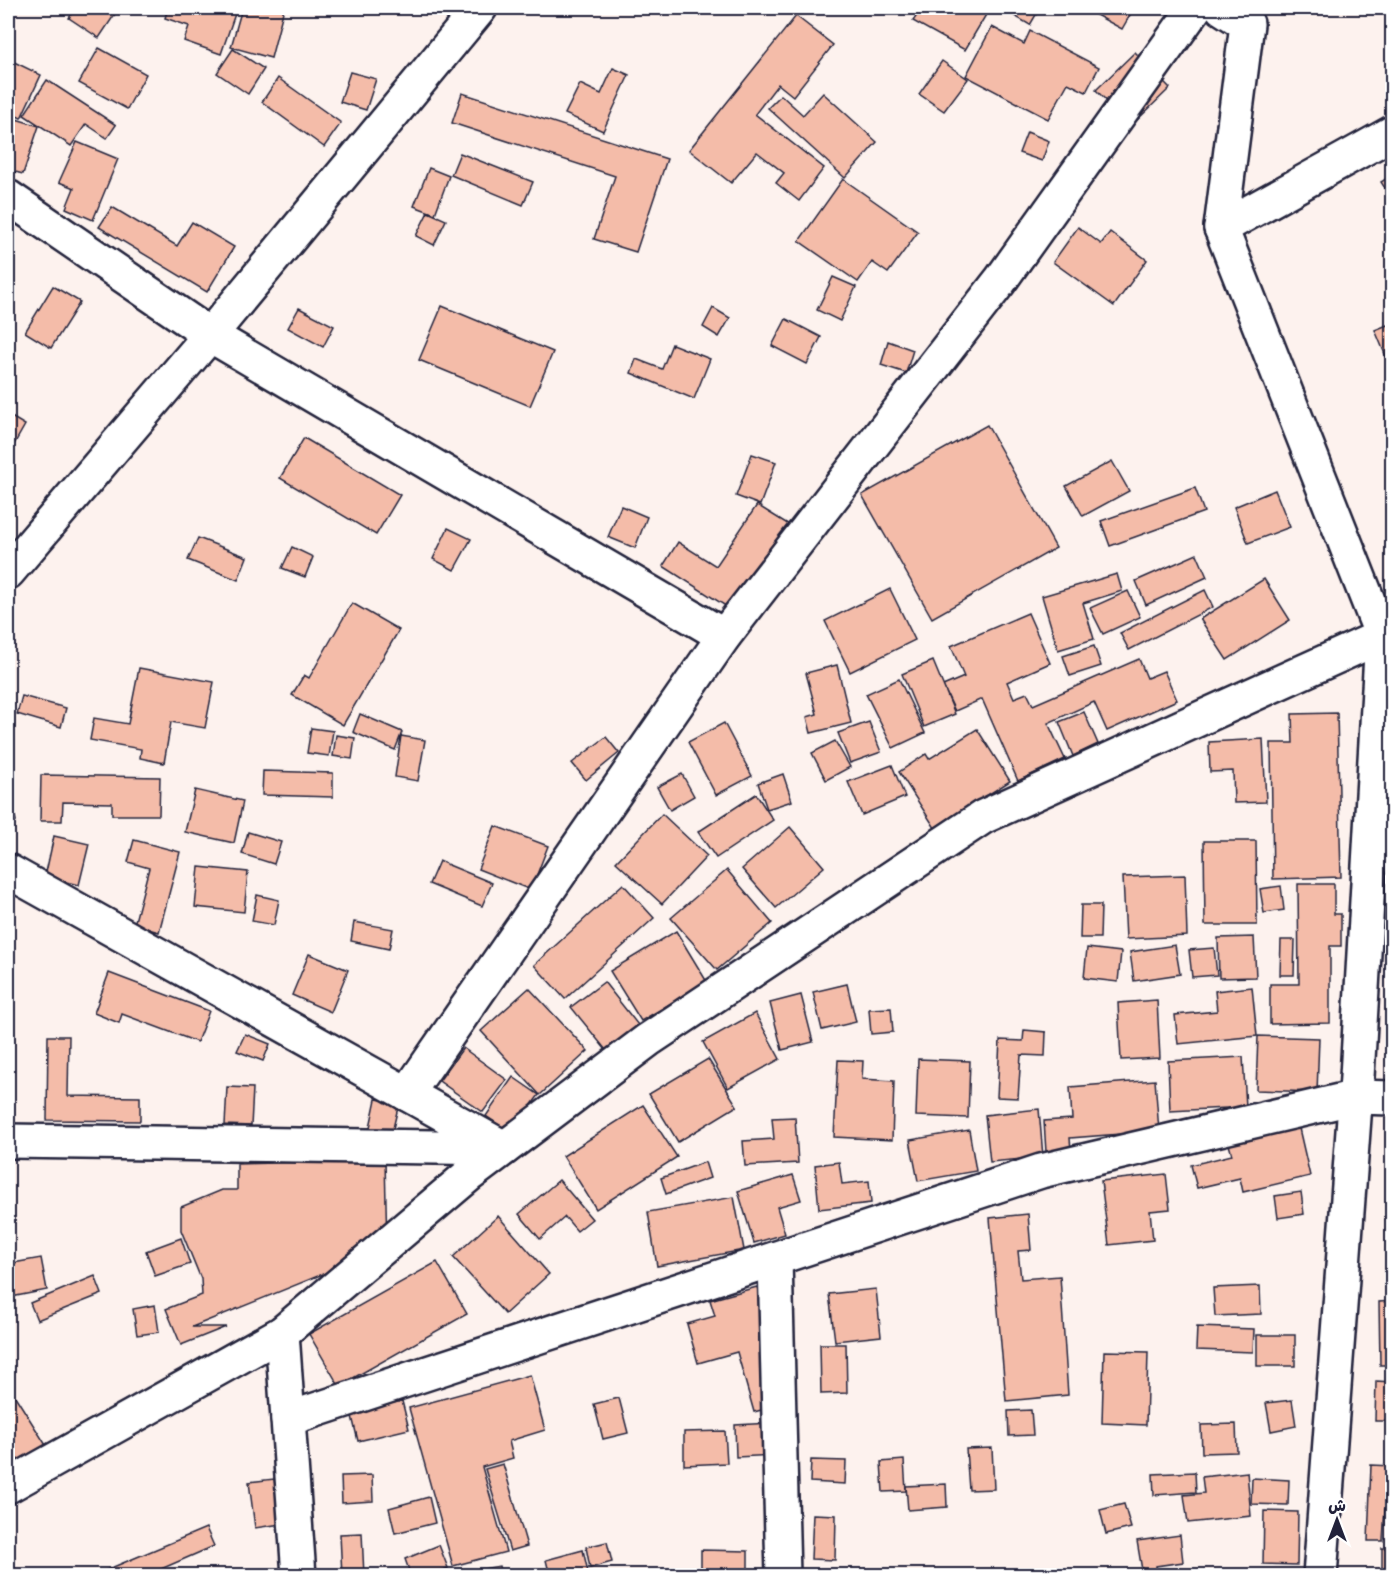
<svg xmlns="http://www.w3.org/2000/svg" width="1400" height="1583" font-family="'Indie Flower','Playpen Sans Arabic',sans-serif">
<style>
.building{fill:#f4bca9;stroke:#22223b;stroke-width:1.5}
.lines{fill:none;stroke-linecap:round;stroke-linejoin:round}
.minor-casing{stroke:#22223b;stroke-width:38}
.tertiary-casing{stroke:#22223b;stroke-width:38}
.minor{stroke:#fff;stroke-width:33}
.tertiary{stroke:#fff;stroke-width:33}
</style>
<rect width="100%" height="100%" fill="#fdf2ee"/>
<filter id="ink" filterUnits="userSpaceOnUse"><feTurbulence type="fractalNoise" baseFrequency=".0167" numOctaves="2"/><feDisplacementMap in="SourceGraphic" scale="12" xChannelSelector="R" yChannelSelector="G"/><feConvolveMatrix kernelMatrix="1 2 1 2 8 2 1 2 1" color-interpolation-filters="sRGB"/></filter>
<g filter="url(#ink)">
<!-- building -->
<g class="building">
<path d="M75 8H119L99 38 69 18Z"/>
<path d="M168 8H237L221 54 184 41 189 26 165 18Z"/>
<path d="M242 8H284L271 58 231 47Z"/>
<path d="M922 8H990L965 50 913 21Z"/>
<path d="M1001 8H1040L1030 25Z"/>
<path d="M1083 8H1134L1122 29Z"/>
<path d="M796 16 833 45 793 96 778 84 755 114 824 168 799 201 776 183 784 173 757 152 731 183 689 150Z"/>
<path d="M992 27 1024 44 1030 31 1099 67 1086 92 1068 83 1048 119 966 76Z"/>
<path d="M99 48 146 74 127 109 79 83Z"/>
<path d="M233 49 264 69 248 94 217 73Z"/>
<path d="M1135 52 1170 88 1131 126 1096 90Z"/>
<path d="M8 59 41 75 21 118 8 112Z"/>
<path d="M942 61 968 79 944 111 919 94Z"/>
<path d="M613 68 629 75 603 131 565 114 580 84 601 94Z"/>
<path d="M350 72 376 79 366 110 340 102Z"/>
<path d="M278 78 341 123 324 147 262 102Z"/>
<path d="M47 80 116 125 107 138 86 124 71 146 24 115Z"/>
<path d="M462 93 667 159 636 252 594 239 615 176 452 123Z"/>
<path d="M823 93 877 142 845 178 768 108 781 95 803 115Z"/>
<path d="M16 119 39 126 23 174 8 170V147Z"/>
<path d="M1027 132 1049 141 1042 161 1019 153Z"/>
<path d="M77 142 118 159 93 220 66 208 74 188 59 182Z"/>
<path d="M460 153 533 182 523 205 451 175Z"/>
<path d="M429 168 449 176 435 214 414 206Z"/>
<path d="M1392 175V199L1381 182Z"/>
<path d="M843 179 918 232 888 273 872 262 858 282 799 241Z"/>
<path d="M112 207 177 246 192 222 234 247 207 292 99 227Z"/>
<path d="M428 212 446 220 434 245 416 236Z"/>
<path d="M1078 227 1101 244 1110 232 1147 260 1114 306 1053 262Z"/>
<path d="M833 277 856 287 840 321 817 310Z"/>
<path d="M53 286 80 302 51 348 25 332Z"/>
<path d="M442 306 553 352 530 406 419 360Z"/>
<path d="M299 308 334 326 323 347 288 328Z"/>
<path d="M713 308 730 318 719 337 703 327Z"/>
<path d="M786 319 821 337 807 364 772 346Z"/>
<path d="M1392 323V371L1375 330Z"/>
<path d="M888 341 913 350 906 373 881 365Z"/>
<path d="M672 344 710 359 694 399 631 373 636 359 662 369Z"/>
<path d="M8 415 25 425 8 455Z"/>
<path d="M987 425 1056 548 932 618 862 495Z"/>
<path d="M304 438 400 495 376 535 280 478Z"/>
<path d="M752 454 776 462 760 505 736 496Z"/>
<path d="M1112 461 1129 491 1083 516 1066 486Z"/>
<path d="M1195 488 1204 512 1110 546 1101 521Z"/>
<path d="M1275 490 1290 527 1248 543 1234 507Z"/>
<path d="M757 505 791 526 735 612 663 566 678 542 716 566Z"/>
<path d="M621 506 647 517 635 548 608 537Z"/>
<path d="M448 528 471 539 454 570 433 559Z"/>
<path d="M198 538 247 557 238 580 188 560Z"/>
<path d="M292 547 313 557 305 577 282 568Z"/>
<path d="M1197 554 1207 577 1146 605 1136 581Z"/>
<path d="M1117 574 1122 591 1083 603 1094 639 1058 650 1042 596Z"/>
<path d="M1264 579 1290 620 1227 660 1200 619Z"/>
<path d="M890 589 915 640 850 672 825 621Z"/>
<path d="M1205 590 1213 607 1129 650 1120 633Z"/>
<path d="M1128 591 1140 617 1103 634 1090 608Z"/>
<path d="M352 603 399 630 343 725 292 695 304 675 309 678Z"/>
<path d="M1028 613 1050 663 1007 682 1014 698 1027 693 1033 705 1139 659 1147 678 1164 671 1177 700 1107 731 1094 702 1048 723 1065 759 1018 781 982 699 955 711 943 686 964 677 951 646Z"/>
<path d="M1094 646 1101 666 1070 676 1063 656Z"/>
<path d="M933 661 955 714 924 727 902 674Z"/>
<path d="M837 665 851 723 811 733 807 717 817 714 806 673Z"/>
<path d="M139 668 214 682 205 728 171 722 164 763 140 758 141 749 90 740 94 718 128 724Z"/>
<path d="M899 679 925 733 893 748 866 694Z"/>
<path d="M22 696 66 708 61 727 17 714Z"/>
<path d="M1084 712 1098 744 1073 756 1059 722Z"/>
<path d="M1337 713 1341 877 1273 879 1271 743H1293L1292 714Z"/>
<path d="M360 714 402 732 395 750 353 732Z"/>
<path d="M869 722 881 752 850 763 838 733Z"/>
<path d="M724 723 752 776 716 795 688 742Z"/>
<path d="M311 728 333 731 329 756 307 753Z"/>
<path d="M977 729 1010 781 935 828 899 772 926 754 929 759Z"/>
<path d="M336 735 355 738 352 759 333 756Z"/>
<path d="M401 736 425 740 418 781 395 777Z"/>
<path d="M606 737 619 753 586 780 572 763Z"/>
<path d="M1263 739 1266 802 1234 803 1233 771 1210 772 1209 742Z"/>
<path d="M835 741 850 767 826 780 812 753Z"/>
<path d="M892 765 905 797 862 815 848 782Z"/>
<path d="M263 771 333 773V797L262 795Z"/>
<path d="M682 774 694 796 670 810 657 787Z"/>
<path d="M783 774 792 801 767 809 758 783Z"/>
<path d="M41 775 160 777 159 815H112V803L63 802 62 821H40Z"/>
<path d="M8 785 16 821 8 822Z"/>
<path d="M195 790 243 801 234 843 185 832Z"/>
<path d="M756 794 773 820 716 858 698 832Z"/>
<path d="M662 814 707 856 662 904 616 862Z"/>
<path d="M495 826 548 846 531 890 478 869Z"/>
<path d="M790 827 824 867 776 908 742 869Z"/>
<path d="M248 832 281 842 274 864 242 854Z"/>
<path d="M54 836 89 844 79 885 45 877Z"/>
<path d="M134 840 180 852 159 932 134 925 149 868 128 862Z"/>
<path d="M1204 841H1256L1257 925H1205Z"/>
<path d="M439 861 492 883 482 906 429 884Z"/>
<path d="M199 867 248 872 244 912 195 907Z"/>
<path d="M727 870 772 923 717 970 671 918Z"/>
<path d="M1185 875 1187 936 1126 939 1123 877Z"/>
<path d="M623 884 654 918 565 999 534 965Z"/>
<path d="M1298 884H1334V914H1341V946H1330V1023L1270 1024V984H1299Z"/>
<path d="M1281 886 1284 910 1264 913 1260 889Z"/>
<path d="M257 895 279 900 274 925 252 921Z"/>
<path d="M1081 905H1101L1100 938H1080Z"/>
<path d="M354 922 393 929 389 949 351 941Z"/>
<path d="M676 931 707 982 641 1021 610 971Z"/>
<path d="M1254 937 1256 977 1219 978 1218 938Z"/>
<path d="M1281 940H1295L1294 975H1280Z"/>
<path d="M1175 945 1180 974 1134 981 1130 952Z"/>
<path d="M1087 948 1121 952 1118 982 1084 978Z"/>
<path d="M1214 948 1217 975 1192 977 1189 950Z"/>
<path d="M309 954 348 970 331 1012 292 995Z"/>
<path d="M109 973 209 1011 197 1042 122 1014 119 1023 94 1013Z"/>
<path d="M604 982 642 1030 610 1055 571 1007Z"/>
<path d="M847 984 856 1022 822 1030 813 992Z"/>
<path d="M1252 987 1257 1036 1178 1044 1175 1015 1217 1011 1215 991Z"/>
<path d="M529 988 588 1051 540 1095 481 1031Z"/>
<path d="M801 995 813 1042 782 1050 770 1003Z"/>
<path d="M1157 1000 1160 1058 1121 1060 1118 1003Z"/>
<path d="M891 1008 893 1032 871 1034 869 1009Z"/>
<path d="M755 1013 780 1059 728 1088 703 1042Z"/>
<path d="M1024 1030 1046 1032 1045 1056 1021 1055 1018 1098 997 1097 1000 1040 1023 1041Z"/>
<path d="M245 1034 270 1044 263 1061 237 1051Z"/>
<path d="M48 1036H69L68 1096 140 1097V1121L47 1120Z"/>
<path d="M1258 1036 1319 1038 1317 1092 1256 1090Z"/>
<path d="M463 1048 507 1080 483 1112 439 1081Z"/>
<path d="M1243 1057 1246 1107 1170 1111 1168 1061Z"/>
<path d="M708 1059 737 1106 678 1142 649 1094Z"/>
<path d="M918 1059 970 1061 968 1118 916 1116Z"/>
<path d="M838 1060 863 1061 862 1079 894 1081 892 1140 834 1137Z"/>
<path d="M513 1077 539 1095 511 1133 486 1116Z"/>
<path d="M1155 1080 1159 1131 1070 1138 1071 1150 1046 1152 1044 1121 1072 1119 1070 1087Z"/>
<path d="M227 1087 253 1088 251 1126 225 1125Z"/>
<path d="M376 1099 399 1103 391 1137 369 1132Z"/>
<path d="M643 1105 677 1157 596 1209 563 1156Z"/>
<path d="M1039 1109 1043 1157 990 1162 985 1115Z"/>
<path d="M795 1117 798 1163 745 1166 743 1141 774 1139 772 1118Z"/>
<path d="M1298 1124 1310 1176 1243 1192 1240 1178 1197 1188 1191 1165 1232 1155 1228 1141Z"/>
<path d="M969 1130 976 1171 918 1181 910 1140Z"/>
<path d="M385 1160 387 1248 192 1327H226L181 1345 166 1309 202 1295 201 1279 181 1230V1207L222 1190H237V1164Z"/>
<path d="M705 1162 710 1178 666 1194 661 1178Z"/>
<path d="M839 1162 842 1184 869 1181 871 1203 819 1209 815 1165Z"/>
<path d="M1166 1174 1170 1209 1150 1211 1153 1240 1109 1245 1101 1181Z"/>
<path d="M793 1175 801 1200 777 1207 785 1234 754 1243 738 1191Z"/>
<path d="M559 1180 592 1219 577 1231 565 1217 540 1239 519 1214Z"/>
<path d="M1301 1192 1304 1214 1278 1218 1275 1196Z"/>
<path d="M734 1197 744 1250 657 1266 648 1212Z"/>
<path d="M1028 1214 1031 1250 1018 1251 1021 1279 1060 1276 1068 1395 1006 1401 990 1218Z"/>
<path d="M498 1216 549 1274 505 1314 453 1257Z"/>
<path d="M181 1238 190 1264 155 1276 146 1251Z"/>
<path d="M41 1258 47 1290 11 1297 8 1281V1264Z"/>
<path d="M437 1262 467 1314 339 1386 309 1334Z"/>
<path d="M95 1276 102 1294 37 1320 30 1303Z"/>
<path d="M1260 1286 1261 1314 1215 1316 1213 1288Z"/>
<path d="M757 1287 790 1402 754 1412 737 1352 698 1363 687 1324 715 1316 710 1300Z"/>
<path d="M876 1289 881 1336 835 1341 829 1294Z"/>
<path d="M1392 1301V1365H1380L1379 1302Z"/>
<path d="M155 1305 159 1332 137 1335 133 1309Z"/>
<path d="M1197 1327 1254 1329 1253 1352 1196 1350Z"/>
<rect x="1257" y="1335" width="38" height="31"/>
<path d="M820 1344H846L847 1393 821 1394Z"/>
<path d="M1104 1351 1148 1352 1146 1425 1102 1423Z"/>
<path d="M530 1375 545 1430 509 1441 513 1458 482 1467 506 1552 453 1566 409 1408Z"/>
<path d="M1376 1381 1392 1382V1421H1375Z"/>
<path d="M8 1385 56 1461 8 1491Z"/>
<path d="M619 1398 628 1433 603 1439 594 1404Z"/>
<path d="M1292 1400 1296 1426 1271 1431 1266 1403Z"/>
<path d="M402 1401 409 1429 358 1441 351 1412Z"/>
<path d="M1031 1410 1033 1435 1009 1436 1008 1411Z"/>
<path d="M772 1423 774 1455 736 1457 735 1425Z"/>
<path d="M1236 1424 1237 1452 1202 1453 1201 1425Z"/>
<path d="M725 1431 727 1463 684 1465V1432Z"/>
<path d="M992 1448 994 1489 969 1490 966 1449Z"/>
<path d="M811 1460 846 1461 845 1484 810 1482Z"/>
<path d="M904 1460 906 1491 883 1492 881 1462Z"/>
<path d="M503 1464 527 1546 510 1551 485 1469Z"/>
<path d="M1371 1465 1392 1466V1510L1385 1509 1383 1541H1368Z"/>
<path d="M1195 1472 1196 1492 1154 1495 1153 1474Z"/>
<path d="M1247 1472 1251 1516 1188 1523 1184 1495 1204 1493 1202 1477Z"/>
<path d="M372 1475 373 1501 342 1503 341 1476Z"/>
<path d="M1252 1478 1289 1480 1288 1505 1251 1504Z"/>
<path d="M274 1479 281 1524 255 1528 249 1482Z"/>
<path d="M946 1484 947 1507 908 1510 906 1486Z"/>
<path d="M429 1497 435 1523 395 1533 389 1508Z"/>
<path d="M1124 1504 1131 1528 1106 1534 1100 1510Z"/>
<path d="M1264 1511 1298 1512 1297 1565 1263 1564Z"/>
<path d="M813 1514 836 1515 835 1560 811 1559Z"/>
<path d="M206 1528 214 1546 145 1576H92Z"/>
<path d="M362 1533 364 1576H342L340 1534Z"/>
<path d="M1180 1535 1183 1562 1156 1566 1157 1576H1143L1137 1541Z"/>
<path d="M607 1542 612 1562 590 1568 586 1547Z"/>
<path d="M439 1545 448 1568 429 1576H411L405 1559Z"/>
<rect x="1382" y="1548" width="10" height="22"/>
<path d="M583 1550 588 1572 575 1576H550L546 1560Z"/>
<path d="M701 1550 748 1551V1576H701Z"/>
<path d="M499 1566 501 1576H444Z"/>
</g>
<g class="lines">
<defs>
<g id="minor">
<path d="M1222 8 1247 24 1221 228 1382 636 1357 1077 1320 1576"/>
<path d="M8 197 210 335 724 636"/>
<path d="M1221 228 1392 133"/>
<path d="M8 572 210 335 480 8"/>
<path d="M8 871 504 1148 8 1141"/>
<path d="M407 1094 724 636 1000 281 1195 8"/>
<path d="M775 1259 783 1576"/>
<path d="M282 1333 299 1576"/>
<path d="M288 1419 1041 1171 1356 1097 1392 1098"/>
</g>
<path id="tertiary" d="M8 1486 282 1333 470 1174 648 1040 983 817 1382 636 1392 633"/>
</defs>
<!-- minor casing -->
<use href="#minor" class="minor-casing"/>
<!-- tertiary casing -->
<use href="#tertiary" class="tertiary-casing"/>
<!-- minor -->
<use href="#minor" class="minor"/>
<!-- tertiary -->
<use href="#tertiary" class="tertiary"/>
</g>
</g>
<!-- margin -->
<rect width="1400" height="1583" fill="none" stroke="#fff" stroke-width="30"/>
<rect x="15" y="15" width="1370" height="1553" fill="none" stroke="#22223b" stroke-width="2" filter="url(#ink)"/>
<!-- north arrow -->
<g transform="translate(1337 1520)" stroke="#ffffff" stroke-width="4.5" paint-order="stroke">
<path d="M0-4.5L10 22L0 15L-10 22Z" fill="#22223b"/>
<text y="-9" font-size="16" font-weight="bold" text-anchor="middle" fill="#22223b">ش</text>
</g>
</svg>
